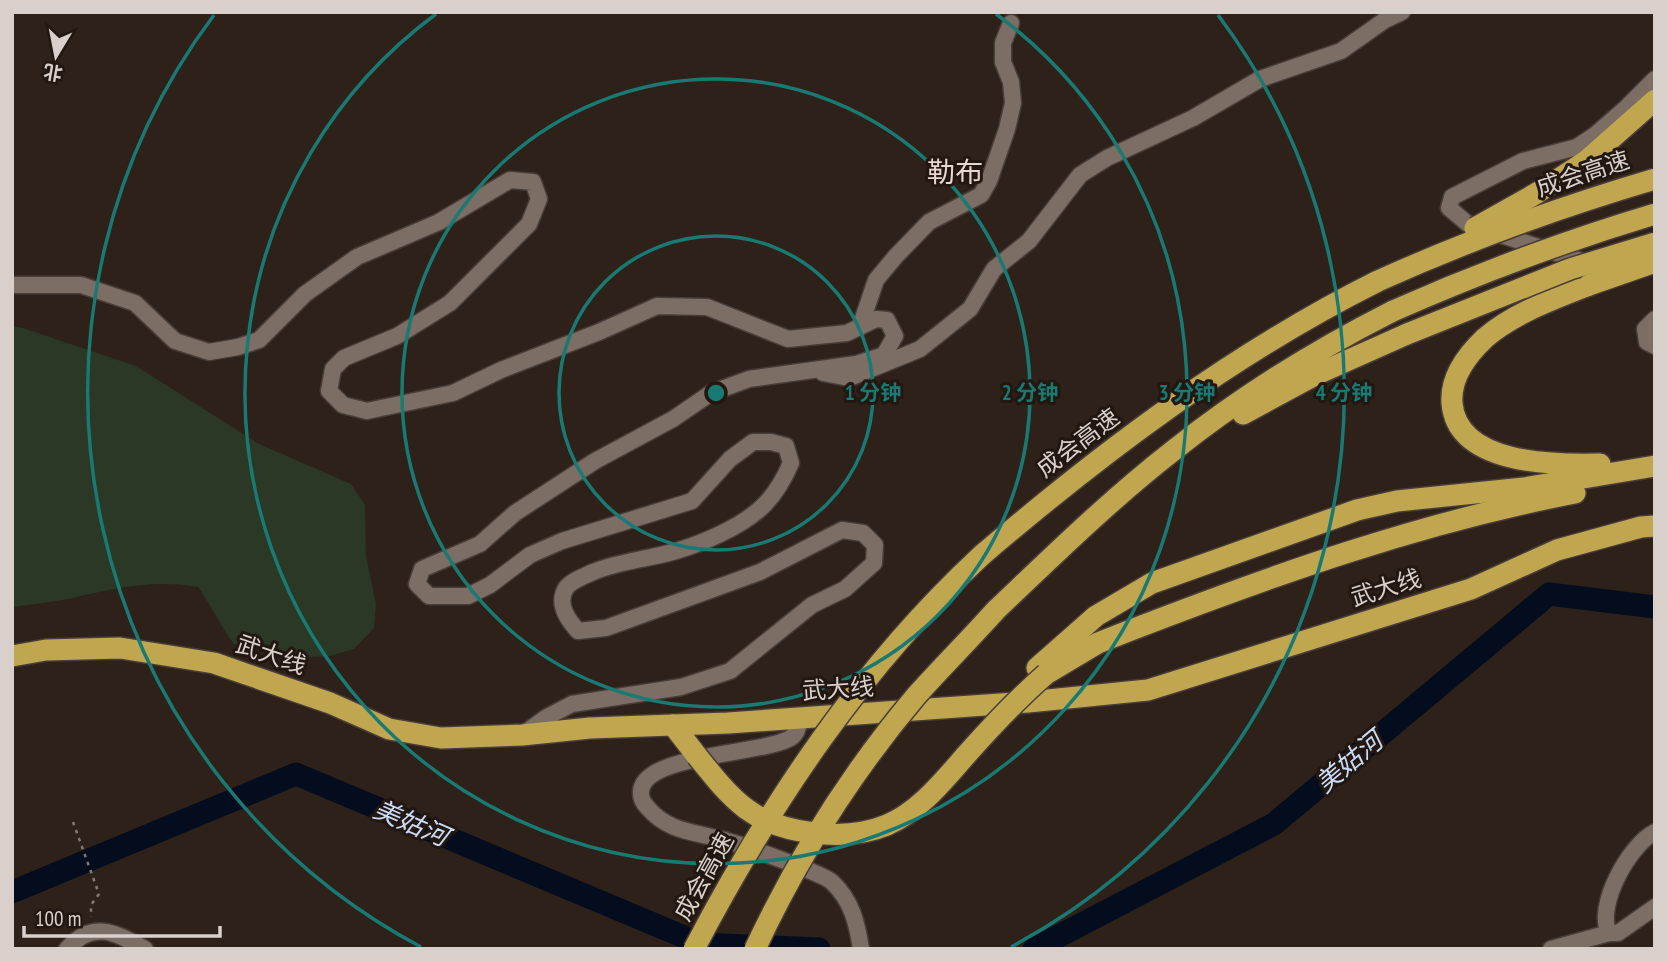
<svg xmlns="http://www.w3.org/2000/svg" width="1667" height="961" font-family="'PT Sans Narrow','Noto Sans SC',sans-serif">
<style>
.green{fill:#2a3825}
.lines{fill:none;stroke-linecap:round;stroke-linejoin:round}
.river{stroke:#030d1e;stroke-width:23}
.minor-casing{stroke:#483d38;stroke-width:19}
.highway-casing{stroke:#483d38;stroke-width:24}
.path{stroke:#827872;stroke-width:2.5;stroke-dasharray:3.5 5;stroke-linecap:butt}
.minor{stroke:#7d6e65;stroke-width:16}
.highway{stroke:#bfa64f;stroke-width:21}
.highway-bridge-casing{stroke:#483d38;stroke-width:24;stroke-linecap:butt}
.highway-bridge{stroke:#bfa64f;stroke-width:21}
.ring{fill:none;stroke:#197a73;stroke-width:3.5}
.labels{text-anchor:middle;stroke-width:6;stroke-linejoin:round;paint-order:stroke}
.street-label{font-size:24px;fill:#d9d0cb;stroke:#231711}
.water-label{font-size:26px;font-style:italic;fill:#c9dbf7;stroke:#231711}
.quarter-label{font-size:28px;fill:#e7d6cd;stroke:#231711}
.centre{fill:#197a73;stroke:#231711;stroke-width:3.5}
.ring-label{font-size:21px;text-anchor:middle;font-weight:bold;fill:#197a73;stroke:#231711;stroke-width:6;stroke-linejoin:round;paint-order:stroke}
</style>
<rect width="100%" height="100%" fill="#2d211a"/>
<!-- green -->
<path class="green" d="M12 326 23 328 136 366 257 443 351 484 365 505 366 556 376 604 374 628 354 649 330 656 307 657 234 644C220 626 212 606 198 587 156 579 114 588 73 598 53 602 32 604 12 607Z"/>
<g class="lines">
<!-- river -->
<g class="river">
<path d="M12 892 296 774 701 944 819 949"/>
<path d="M1034 949 1274 824 1549 594 1655 607"/>
</g>
<defs>
<g id="minor">
<path d="M1590 264 1468 224 1449 208 1452 197 1523 161 1577 147 1595 135 1626 108 1655 79"/>
<path d="M12 285H81L135 303 175 341 209 352 238 347 259 340 305 294 357 257 439 222 510 180 533 182 539 199 529 224 450 303 397 336 344 358 333 369 329 391 343 405 367 411 453 393 501 370 599 332 657 306 707 307 788 339 847 333 876 319 887 320 895 336 884 355 856 364 749 379 711 393 673 419 595 461 515 513 480 544 422 569 417 584 429 596H468L490 585 530 555 562 541 692 501 730 459 753 442H771L786 446 791 463C784 479 775 495 762 507 741 527 703 543 676 551 649 559 620 561 593 572 585 576 572 580 566 588 556 604 568 620 578 631L606 628 760 572 842 530 863 533 875 545 874 563 845 589 812 605 730 671 681 687 572 704 547 717 522 735"/>
<path d="M1655 319 1645 329 1647 342 1655 346"/>
<path d="M860 327 876 280 896 256 929 222 981 195 989 181 1007 129 1013 103 1011 82 1003 62V43L1011 23"/>
<path d="M823 373 849 378 920 349 970 309 994 269 1029 241 1080 175 1107 158 1193 118 1260 79 1341 51 1385 20 1402 12"/>
<path d="M798 718C799 725 798 732 792 737 767 755 638 753 641 794 641 799 644 804 648 808 668 832 696 832 724 840 742 845 822 873 832 882 852 901 857 923 861 949"/>
<path d="M1655 832C1630 844 1595 906 1609 933H1618L1655 907"/>
<path d="M67 949C93 919 116 933 145 949"/>
<path d="M1551 949 1609 933"/>
</g>
<g id="highway">
<path d="M1537 193 1586 161 1655 100"/>
<path d="M1589 285C1554 299 1514 313 1485 338 1467 355 1450 377 1452 403 1457 465 1554 465 1600 464"/>
<path d="M1243 414 1315 375 1407 334"/>
<path d="M982 555C1105 450 1234 353 1378 281"/>
<path d="M996 610C1054 555 1111 499 1174 450 1242 396 1316 350 1393 311"/>
<path d="M12 656 46 650 120 648 214 663 330 703 389 729 441 738 522 735 590 728 728 723 1028 702 1148 690 1471 589 1557 550 1641 527 1655 526"/>
<path d="M1037 668 1096 616 1152 583 1357 510 1397 501 1524 488 1655 466"/>
<path d="M1046 674 1098 643 1131 630C1276 574 1423 522 1575 493"/>
<path d="M673 725 697 756"/>
</g>
</defs>
<!-- minor casing -->
<use href="#minor" class="minor-casing"/>
<!-- highway casing -->
<use href="#highway" class="highway-casing"/>
<!-- path -->
<path class="path" d="M73 822 99 894 91 905V917"/>
<!-- minor -->
<use href="#minor" class="minor"/>
<!-- highway -->
<use href="#highway" class="highway"/>
<defs>
<g id="highway-bridge">
<path d="M1475 228 1537 193"/>
<path d="M1378 281C1469 240 1560 207 1655 179"/>
<path d="M1589 285 1655 262"/>
<path d="M1393 311C1479 273 1565 241 1655 214"/>
<path d="M1407 334 1570 269 1655 243"/>
<path d="M697 756C733 801 753 826 814 833 839 836 863 835 887 825 920 811 944 780 967 754 992 726 1017 699 1046 674"/>
<path d="M694 949C770 804 862 666 982 555"/>
<path d="M755 949C797 859 852 772 916 696 942 667 970 639 996 610"/>
</g>
</defs>
<!-- highway-bridge casing -->
<use href="#highway-bridge" class="highway-bridge-casing"/>
<!-- highway-bridge -->
<use href="#highway-bridge" class="highway-bridge"/>
</g>
<!-- distance rings -->
<g class="ring">
<circle cx="716" cy="393" r="157"/>
<circle cx="716" cy="393" r="314"/>
<path d="M996 14A471 471 0 1 1 436 14"/>
<path d="M421 947A628 628 0 0 1 214 15M1218 15A628 628 0 0 1 1011 947"/>
</g>
<g class="labels">
<!-- street labels -->
<g class="street-label">
<text transform="translate(1583 174) rotate(-18)" y="8">成会高速</text>
<text transform="translate(1078 443) rotate(-37)" y="8">成会高速</text>
<text transform="translate(1386 588) rotate(-17)" y="8">武大线</text>
<text transform="translate(271 655) rotate(19)" y="8">武大线</text>
<text transform="translate(838 689) rotate(-4)" y="8">武大线</text>
<text transform="translate(704 877) rotate(-61)" y="8">成会高速</text>
</g>
<!-- water labels -->
<g class="water-label">
<text transform="translate(1349 762) rotate(-40)" y="9">美姑河</text>
<text transform="translate(411 823) rotate(23)" y="9">美姑河</text>
</g>
<!-- quarter labels -->
<g class="quarter-label">
<text x="955" y="182">勒布</text>
</g>
</g>
<circle cx="716" cy="393" r="10" class="centre"/>
<g class="ring-label">
<text x="873" y="400">1 分钟</text>
<text x="1030" y="400">2 分钟</text>
<text x="1187" y="400">3 分钟</text>
<text x="1344" y="400">4 分钟</text>
</g>
<!-- border -->
<rect width="1667" height="961" fill="none" stroke="#d9d0cb" stroke-width="28"/>
<!-- north arrow -->
<g transform="translate(56 56) rotate(190)" stroke="#231711" stroke-width="5" paint-order="stroke">
<path d="M0-5L12 26L0 18L-12 26Z" fill="#d9d0cb"/>
<text y="-10" font-size="19" font-weight="bold" text-anchor="middle" fill="#d9d0cb">北</text>
</g>
<!-- scale -->
<path d="M24 926v10h196v-10" fill="none" stroke="#d9d0cb" stroke-width="3.5"/>
<text x="35" y="926" font-size="21" fill="#d9d0cb" stroke="#231711" stroke-width="5" paint-order="stroke">100 m</text>
</svg>
